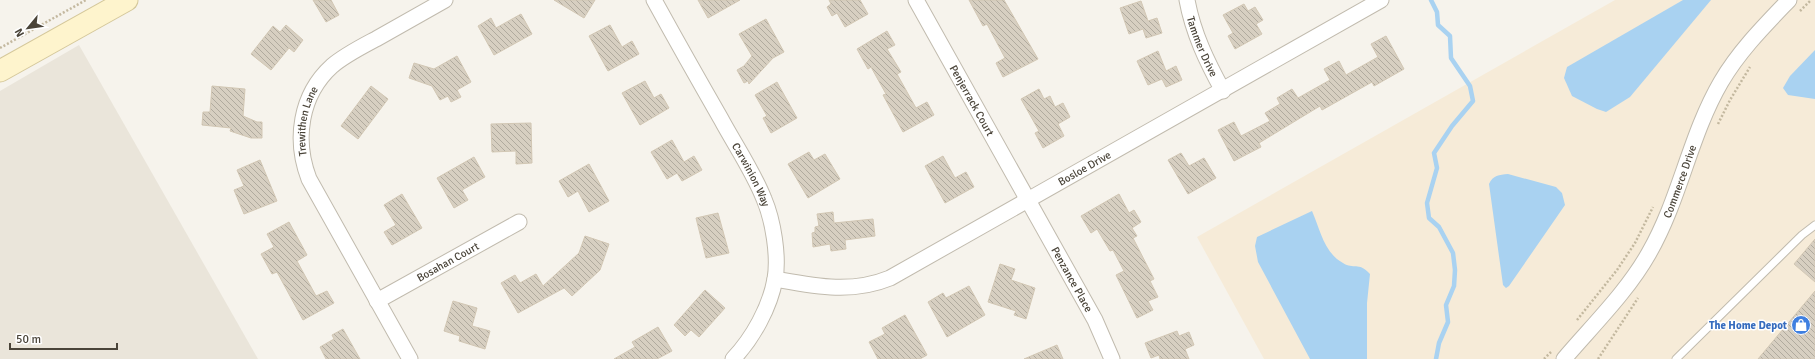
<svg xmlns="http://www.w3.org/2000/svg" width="1815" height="359" font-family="Signika,sans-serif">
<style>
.residential{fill:#eae5da}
.commercial{fill:#f6ebd8}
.water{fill:#a9d2f1}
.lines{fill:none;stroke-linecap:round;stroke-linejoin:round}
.stream{stroke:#a9d2f1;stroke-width:4.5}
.building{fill:url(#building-back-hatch);stroke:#d2c7b4}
.lane-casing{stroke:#c1bbae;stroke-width:9}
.street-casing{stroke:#c1bbae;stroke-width:17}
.secondary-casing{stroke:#d5c89b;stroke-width:23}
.path{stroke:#c3b89f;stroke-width:2.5;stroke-dasharray:2 2;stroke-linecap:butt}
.lane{stroke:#fff;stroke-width:7}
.street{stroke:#fff;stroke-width:15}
.secondary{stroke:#fef4cd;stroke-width:21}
.labels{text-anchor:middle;stroke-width:3;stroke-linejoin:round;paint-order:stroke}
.street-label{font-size:11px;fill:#4a4439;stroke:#fff}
.shop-label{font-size:11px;font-weight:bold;fill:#366cbe;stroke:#fff;text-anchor:end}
</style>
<defs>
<pattern id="building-back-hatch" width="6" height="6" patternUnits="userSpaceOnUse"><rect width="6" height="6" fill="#d7cfc1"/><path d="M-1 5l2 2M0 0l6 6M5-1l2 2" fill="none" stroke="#b0aa9e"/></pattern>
</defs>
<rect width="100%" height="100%" fill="#f6f3ec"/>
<!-- residential -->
<path class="residential" d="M79 45 258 359H0V91Z"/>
<!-- commercial -->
<path class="commercial" d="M1615 0H1815V359H1264L1197 237Z"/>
<!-- water -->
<g class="water">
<path d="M1683 0H1711L1630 97 1606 112 1597 109 1572 96 1564 78 1567 67Z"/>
<path d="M1815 50V99L1788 95 1783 88 1790 76Z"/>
<path d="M1508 174 1556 187 1562 193 1565 205 1509 286 1506 288 1503 285 1489 184C1493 175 1499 175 1508 174Z"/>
<path d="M1312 211C1320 229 1324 253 1343 263 1354 270 1358 261 1370 274L1367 303V359H1310L1258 262 1255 246 1257 237Z"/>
</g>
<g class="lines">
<!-- stream -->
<path class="stream" d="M1431 0 1437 12 1438 25 1450 36 1451 58 1470 86 1473 101 1452 126 1434 153 1437 168 1427 203 1429 218 1439 227 1453 253 1455 270 1454 286 1446 305 1448 322 1439 343 1436 359"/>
</g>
<!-- building -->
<g class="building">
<path d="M313 0H331L339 15 326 22Z"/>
<path d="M554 0H595L584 18Z"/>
<path d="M698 0H740L708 18Z"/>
<path d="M829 0H860L868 14 845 27 837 13 832 16 827 7 831 4Z"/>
<path d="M969 0H1004L1038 59 1003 77 996 63 1005 58 987 24 983 26Z"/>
<path d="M1141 1 1148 21 1157 18 1162 33 1146 38 1143 29 1129 34 1120 8Z"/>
<path d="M1244 4 1248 11 1255 7 1263 20 1256 24 1262 34 1235 49 1228 36 1233 33 1223 15Z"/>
<path d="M521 14 532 34 494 55 478 26 491 18 496 28Z"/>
<path d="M766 19 784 52 773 58 749 84 748 81 744 83 737 70 744 66 752 56 739 34Z"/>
<path d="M286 25 303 40 294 52 289 48 271 70 251 54 273 26 280 32Z"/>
<path d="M610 25 622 47 632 41 639 54 608 71 589 36Z"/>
<path d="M887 31 895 45 887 49 901 72 897 74 916 108 927 102 934 115 903 132 883 95 886 94 871 67 868 69 857 49Z"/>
<path d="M1386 36 1404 69 1374 86 1372 82 1322 110 1320 106 1259 143 1261 147 1234 161 1218 130 1234 122 1241 136 1270 121 1265 113 1280 104 1277 98 1292 89 1298 98 1330 80 1324 69 1339 61 1346 75 1378 57 1371 44Z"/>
<path d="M1158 51 1166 71 1176 66 1182 80 1166 87 1162 79 1148 85 1137 61Z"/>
<path d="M457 56 471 82 457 90 461 97 451 102 448 96 440 100 432 86 409 78 414 63 434 69Z"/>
<path d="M645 81 654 98 661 94 669 108 640 125 622 93Z"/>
<path d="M777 82 797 118 771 133 763 118 767 116 755 95Z"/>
<path d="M212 86 245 89 243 116 257 122H262V138H251L230 131 231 128 202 125 203 112H210Z"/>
<path d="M371 86 388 99 358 139 341 126Z"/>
<path d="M1039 89 1044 99 1050 96 1055 107 1063 103 1070 117 1058 124 1064 136 1043 148 1035 133 1039 131 1021 99Z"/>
<path d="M531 123 532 163 516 164V151L492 152 491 124Z"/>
<path d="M672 140 684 162 694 156 702 170 682 181 677 173 667 179 651 152Z"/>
<path d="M809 152 814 160 825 154 840 179 808 198 788 164Z"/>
<path d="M1181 153 1189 166 1204 158 1216 178 1188 194 1168 160Z"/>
<path d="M943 156 955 178 966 172 974 187 945 203 925 166Z"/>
<path d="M474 157 485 177 462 190 468 200 454 208 437 178Z"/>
<path d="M260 160 277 201 244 214 234 190 244 186 237 170Z"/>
<path d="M589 164 609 201 589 212 578 191 568 197 559 181Z"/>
<path d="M402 194 422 228 392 245 384 232 396 225 384 205Z"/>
<path d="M1119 194 1129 213 1134 210 1141 222 1132 228 1137 236 1133 238 1154 279 1150 281 1158 297 1148 301 1153 310 1137 318 1116 275 1124 271 1113 250 1110 251 1097 229 1091 233 1081 216Z"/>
<path d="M833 212 834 223 873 219 875 236 845 240 846 249 831 251 830 244 813 247 812 233 815 232V227L819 226 817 214Z"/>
<path d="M718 213 729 253 706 258 696 218Z"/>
<path d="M289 222 307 255 297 261 316 296 327 291 334 303 303 320 277 272 272 274 261 254 274 247 267 234Z"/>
<path d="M585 236 609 244 600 270 572 296 564 288 518 313 501 283 515 275 520 283 536 274 543 286 579 253Z"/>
<path d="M1815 239V282L1794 264Z"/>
<path d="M1000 264 1015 269 1011 280 1035 288 1026 319 1014 315 1016 311 988 302Z"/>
<path d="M969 286 985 315 947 337 928 302 943 293 946 298Z"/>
<path d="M705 290 725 308 699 337 691 330 685 336 674 325Z"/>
<path d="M1815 291V359H1758Z"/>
<path d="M453 301 477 308 472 326 490 331 485 349 459 341 460 336 444 331Z"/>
<path d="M905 315 927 355 920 359H878L869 342 885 334 882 328Z"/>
<path d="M658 327 672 351 657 359H614L635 347 632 342Z"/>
<path d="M343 329 360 359H326L320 347 334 339 332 335Z"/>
<path d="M1177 331 1179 336 1189 332 1194 345 1185 349 1189 359H1160L1159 355 1151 358 1145 343Z"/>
<path d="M1057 345 1063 359H1024Z"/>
</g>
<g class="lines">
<defs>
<path id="lane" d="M1676 359 1802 235 1815 225"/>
<g id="street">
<path id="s1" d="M654 0C676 40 698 79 721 119 735 145 753 171 764 199 773 220 779 256 775 279 770 307 753 338 733 359"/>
<path id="s2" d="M916 0 1095 320 1112 359"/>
<path id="s3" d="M1187 0C1193 33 1207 62 1223 91"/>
<path id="s4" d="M775 279C814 286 851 294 890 278L1381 0"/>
<path id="s5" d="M377 301 519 222"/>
<path id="s6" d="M410 359 309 179C294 140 300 95 332 66 345 55 361 47 376 39 399 26 422 13 445 0"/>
<path id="s7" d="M1564 359C1593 325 1627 292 1649 253 1680 199 1690 135 1721 82 1739 51 1765 25 1789 0"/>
</g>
<path id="secondary" d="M0 71 127 0"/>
</defs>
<!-- lane casing -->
<use href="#lane" class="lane-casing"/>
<!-- street casing -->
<use href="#street" class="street-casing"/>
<!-- secondary casing -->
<use href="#secondary" class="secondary-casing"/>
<!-- path -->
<g class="path">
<path d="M1800 11 1811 0"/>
<path d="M0 48 86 0"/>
<path d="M1718 124 1730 100 1750 67"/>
<path d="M1577 320 1617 270 1635 243 1653 207"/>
<path d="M1544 359 1551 352"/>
<path d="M1598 359 1638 298"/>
</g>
<!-- lane -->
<use href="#lane" class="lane"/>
<!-- street -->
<use href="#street" class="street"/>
<!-- secondary -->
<use href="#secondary" class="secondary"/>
</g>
<!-- icons -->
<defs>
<symbol id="shop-disc" viewBox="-11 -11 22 22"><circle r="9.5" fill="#3f7fe0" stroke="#fff"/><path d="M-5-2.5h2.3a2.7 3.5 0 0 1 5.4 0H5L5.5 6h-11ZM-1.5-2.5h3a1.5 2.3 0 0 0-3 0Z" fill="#fff"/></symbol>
</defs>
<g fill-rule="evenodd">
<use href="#shop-disc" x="1790" y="314" width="22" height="22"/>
</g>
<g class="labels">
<!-- street labels -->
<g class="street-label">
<text dy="4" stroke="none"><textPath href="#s3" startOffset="49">Tammer Drive</textPath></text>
<text dy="4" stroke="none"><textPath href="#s2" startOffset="115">Penjerrack Court</textPath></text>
<text dy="4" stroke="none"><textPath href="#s6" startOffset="266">Trewithen Lane</textPath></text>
<text dy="4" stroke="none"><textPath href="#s4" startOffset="340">Bosloe Drive</textPath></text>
<text dy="4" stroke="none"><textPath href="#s1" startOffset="200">Carwinion Way</textPath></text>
<text dy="4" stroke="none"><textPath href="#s7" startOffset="214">Commerce Drive</textPath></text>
<text dy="4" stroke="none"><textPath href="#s5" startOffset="81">Bosahan Court</textPath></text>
<text dy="4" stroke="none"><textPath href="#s2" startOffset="320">Penzance Place</textPath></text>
</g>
<!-- shop labels -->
<g class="shop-label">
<text x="1787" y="329">The Home Depot</text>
</g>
</g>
<!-- north arrow -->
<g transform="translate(28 28) rotate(241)" stroke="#ffffff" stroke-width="3" paint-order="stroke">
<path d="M0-3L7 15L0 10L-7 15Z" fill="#4a4439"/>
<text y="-6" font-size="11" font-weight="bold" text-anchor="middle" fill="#4a4439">N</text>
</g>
<!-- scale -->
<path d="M10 343v6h107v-6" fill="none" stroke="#4a4439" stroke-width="2"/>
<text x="16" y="343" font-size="12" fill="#4a4439" stroke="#ffffff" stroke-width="3" paint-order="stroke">50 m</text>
</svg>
